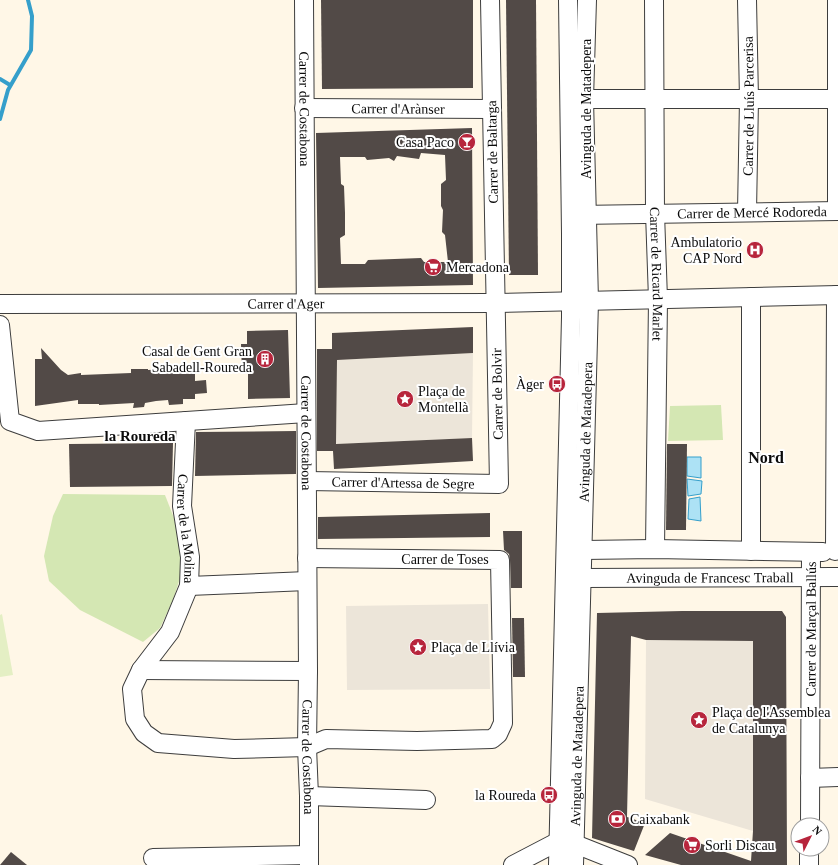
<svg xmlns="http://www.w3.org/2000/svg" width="838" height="865" font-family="'Times New Roman',serif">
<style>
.green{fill:#d4e7b3}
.pitch{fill:#e4efc4}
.plaza{fill:#ece5d9}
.water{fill:#ade2f5;stroke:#359fcb}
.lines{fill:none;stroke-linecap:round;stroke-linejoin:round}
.stream{stroke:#359fcb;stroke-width:4}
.building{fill:#524a47;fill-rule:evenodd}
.minor-casing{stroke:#3d3d3d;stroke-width:20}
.minor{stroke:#fff;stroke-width:18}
.labels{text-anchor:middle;stroke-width:4;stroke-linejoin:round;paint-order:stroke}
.street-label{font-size:14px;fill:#0a0a0a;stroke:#fff}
.poi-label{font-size:14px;fill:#0a0a0a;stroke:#fff;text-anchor:start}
.neighbourhood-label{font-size:15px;font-weight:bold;fill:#0a0a0a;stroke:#fff}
.quarter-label{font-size:16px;font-weight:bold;fill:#0a0a0a;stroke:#fff}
</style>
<rect width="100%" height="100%" fill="#fff7e7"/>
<!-- green -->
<g class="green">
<path d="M721 405 723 440 668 441 670 406Z"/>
<path d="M63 494 165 495 174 518 180 544 181 575 173 600 160 628 143 642 80 610 49 581 44 556 53 516Z"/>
</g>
<!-- pitch -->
<path class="pitch" d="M2 614 13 675 0 677V615Z"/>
<!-- plaza -->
<g class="plaza">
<path d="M473 353 472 438 336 444 337 360Z"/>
<path d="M488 604 490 689 347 690 346 606Z"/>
<path d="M646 640 753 641V831L645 799Z"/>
</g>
<!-- water -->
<g class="water">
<path d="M687 457H701V478L687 476Z"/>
<path d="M687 479 702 481 701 494 688 496Z"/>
<path d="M700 497 701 521 688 519 689 499Z"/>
</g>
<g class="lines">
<!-- stream -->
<g class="stream">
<path d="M0 79 10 85"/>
<path d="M0 119 8 90 31 50 32 16 28 0"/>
</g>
</g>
<!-- building -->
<g class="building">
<path d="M321 0H473V88L322 89Z"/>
<path d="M506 0H536L538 275H509Z"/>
<path d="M472 128 473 285 318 288 316 133ZM421 153 445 155 446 180 441 184V206L443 210 442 232 445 235 448 262H424L421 258 368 260 365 264H341L340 238 345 235V213L344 186 341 184 340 157H365L367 160 389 158 394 161 397 156 419 159Z"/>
<path d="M473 327V353L337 360 336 444 472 438 473 461 334 469 333 451H317V349H332V333Z"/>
<path d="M288 330 290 398 248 399V374H242L241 344H247V331Z"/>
<path d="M41 348 61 370 68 375 81 373V375L131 373V369H148V370L183 368 184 371 195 370V381L206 380 207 393 195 394V399H183V404L169 405 168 400 156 401 145 403 144 407 133 408 134 403 99 405V404H78V400L35 406V359H42Z"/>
<path d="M296 431V474L195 476 196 432Z"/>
<path d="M173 443 172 486 70 487 69 444Z"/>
<path d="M667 444H687L686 530H666Z"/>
<path d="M490 513V537L318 539V517Z"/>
<path d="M503 531H522V588H511L510 560 509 554 504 550Z"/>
<path d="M682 611H782L786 617 787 865H681L645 855 670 833 751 861 753 831V641L646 640 631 636 627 817 645 823 634 851 592 838 597 613Z"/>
<path d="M512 618H524L525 677H513Z"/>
<path d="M11 852 27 865H0Z"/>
</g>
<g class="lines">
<defs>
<g id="minor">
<path id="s1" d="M304 0 308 671 307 747 309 796V865"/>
<path id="s2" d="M654 0 655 213 658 299 655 549"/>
<path d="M584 99H838"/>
<path id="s3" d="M304 108 491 109"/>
<path d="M837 211V0"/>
<path id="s4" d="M747 212 749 99 747 0"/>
<path id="s5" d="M577 215 838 211"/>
<path d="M751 297V551"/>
<path id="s6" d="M0 304 495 303 838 295"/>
<path d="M0 325 10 421 38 431 306 413"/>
<path id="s7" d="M186 421 182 506 190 557 189 586 170 632 141 670 132 689 135 719 144 733 158 743 234 749 307 747 326 739 417 741 492 739 498 734 503 723 500 560 307 558"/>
<path id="s8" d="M307 481 499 484 490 0"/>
<path d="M583 550 655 549 823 552"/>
<path d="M835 551 836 295"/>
<path id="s9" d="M583 578 838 577"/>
<path d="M189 586 307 581"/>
<path d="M141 670 308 671"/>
<path d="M810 778 838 777"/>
<path d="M309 796 426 800"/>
<path id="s10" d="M810 825 811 552"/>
<path d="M153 858 309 855"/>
<path d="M513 865 559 841 575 844 628 865"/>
<path d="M558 865 571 317V234L568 0"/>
<path id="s11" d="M574 865 589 301 584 99 587 0"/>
<path d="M809 865V849"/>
</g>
</defs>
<!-- minor casing -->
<use href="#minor" class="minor-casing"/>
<!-- minor -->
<use href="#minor" class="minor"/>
</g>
<!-- icons -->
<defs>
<symbol id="bar-disc" viewBox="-11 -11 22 22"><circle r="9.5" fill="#b7253c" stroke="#fff"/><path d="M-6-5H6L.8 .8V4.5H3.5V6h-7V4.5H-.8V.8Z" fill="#fff"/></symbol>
<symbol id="hospital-disc" viewBox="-11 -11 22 22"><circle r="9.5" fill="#b7253c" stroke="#fff"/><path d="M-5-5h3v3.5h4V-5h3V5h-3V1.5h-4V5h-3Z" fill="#fff"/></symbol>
<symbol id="supermarket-disc" viewBox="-11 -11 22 22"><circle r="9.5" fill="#b7253c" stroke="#fff"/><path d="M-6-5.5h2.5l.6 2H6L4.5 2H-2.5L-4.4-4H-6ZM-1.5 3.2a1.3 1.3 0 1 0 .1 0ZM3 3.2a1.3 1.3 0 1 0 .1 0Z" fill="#fff"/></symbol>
<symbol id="building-disc" viewBox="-11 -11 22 22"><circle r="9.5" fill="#b7253c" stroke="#fff"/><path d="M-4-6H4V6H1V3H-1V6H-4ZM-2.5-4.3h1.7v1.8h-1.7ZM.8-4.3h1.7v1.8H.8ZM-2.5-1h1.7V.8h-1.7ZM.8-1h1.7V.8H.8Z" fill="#fff"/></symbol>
<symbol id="bus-disc" viewBox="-11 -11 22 22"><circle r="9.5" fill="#b7253c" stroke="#fff"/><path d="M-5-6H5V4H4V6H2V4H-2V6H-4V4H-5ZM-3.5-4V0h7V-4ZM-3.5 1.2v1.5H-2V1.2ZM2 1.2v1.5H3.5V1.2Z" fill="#fff"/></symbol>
<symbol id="sight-disc" viewBox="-11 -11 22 22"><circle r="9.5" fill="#b7253c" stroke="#fff"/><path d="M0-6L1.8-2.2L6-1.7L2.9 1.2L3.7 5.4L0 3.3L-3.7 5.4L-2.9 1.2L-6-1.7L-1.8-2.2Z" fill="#fff"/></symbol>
<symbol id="bank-disc" viewBox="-11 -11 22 22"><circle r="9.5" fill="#b7253c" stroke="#fff"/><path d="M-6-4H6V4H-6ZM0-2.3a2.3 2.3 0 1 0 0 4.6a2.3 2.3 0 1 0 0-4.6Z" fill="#fff"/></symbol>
</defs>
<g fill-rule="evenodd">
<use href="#bar-disc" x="457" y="132" width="20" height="20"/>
<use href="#hospital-disc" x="745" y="240" width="20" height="20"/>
<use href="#supermarket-disc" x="423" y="257" width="20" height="20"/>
<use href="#building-disc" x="255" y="349" width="20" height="20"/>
<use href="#bus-disc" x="547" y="374" width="20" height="20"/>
<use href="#sight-disc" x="395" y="389" width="20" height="20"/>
<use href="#sight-disc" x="408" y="637" width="20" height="20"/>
<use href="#sight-disc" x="689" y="710" width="20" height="20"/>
<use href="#bus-disc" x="539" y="785" width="20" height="20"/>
<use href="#bank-disc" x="607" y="809" width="20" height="20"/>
<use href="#supermarket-disc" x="682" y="835" width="20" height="20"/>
</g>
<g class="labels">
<!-- street labels -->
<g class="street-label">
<text dy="5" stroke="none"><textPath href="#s4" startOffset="106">Carrer de Lluís Parcerisa</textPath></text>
<text dy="5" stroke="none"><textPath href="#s1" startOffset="109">Carrer de Costabona</textPath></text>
<text dy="5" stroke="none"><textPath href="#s3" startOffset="94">Carrer d'Arànser</textPath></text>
<text transform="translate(586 109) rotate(-90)" y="5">Avinguda de Matadepera</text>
<text transform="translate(492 152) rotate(-91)" y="5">Carrer de Baltarga</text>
<text dy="5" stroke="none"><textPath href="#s5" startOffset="175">Carrer de Mercé Rodoreda</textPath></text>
<text dy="5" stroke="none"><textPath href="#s2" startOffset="274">Carrer de Ricard Marlet</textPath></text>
<text dy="5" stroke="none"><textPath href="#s6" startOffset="286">Carrer d'Ager</textPath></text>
<text transform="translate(497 394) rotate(-91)" y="5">Carrer de Bolvir</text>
<text dy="5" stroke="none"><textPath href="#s1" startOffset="433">Carrer de Costabona</textPath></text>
<text dy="5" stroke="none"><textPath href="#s11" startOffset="433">Avinguda de Matadepera</textPath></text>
<text dy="5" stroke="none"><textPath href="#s8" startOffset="96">Carrer d'Artessa de Segre</textPath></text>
<text dy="5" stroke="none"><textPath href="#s7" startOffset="108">Carrer de la Molina</textPath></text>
<text x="445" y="564">Carrer de Toses</text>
<text dy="5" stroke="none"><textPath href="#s9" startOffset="127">Avinguda de Francesc Traball</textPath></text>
<text dy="5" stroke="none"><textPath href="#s10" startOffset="196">Carrer de Marçal Ballús</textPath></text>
<text dy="5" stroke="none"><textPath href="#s1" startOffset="757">Carrer de Costabona</textPath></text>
<text dy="5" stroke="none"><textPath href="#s11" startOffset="109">Avinguda de Matadepera</textPath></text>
</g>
<!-- poi labels -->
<g class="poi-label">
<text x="454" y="147" text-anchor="end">Casa Paco</text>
<text x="742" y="247" text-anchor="end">Ambulatorio<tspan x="742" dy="16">CAP Nord</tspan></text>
<text x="446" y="272">Mercadona</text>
<text x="252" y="356" text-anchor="end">Casal de Gent Gran<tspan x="252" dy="16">Sabadell-Roureda</tspan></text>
<text x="544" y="389" text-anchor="end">Àger</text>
<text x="418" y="396">Plaça de<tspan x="418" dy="16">Montellà</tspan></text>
<text x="431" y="652">Plaça de Llívia</text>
<text x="712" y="717">Plaça de l'Assemblea<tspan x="712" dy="16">de Catalunya</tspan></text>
<text x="536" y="800" text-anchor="end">la Roureda</text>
<text x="630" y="824">Caixabank</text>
<text x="705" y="850">Sorli Discau</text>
</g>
<!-- neighbourhood labels -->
<g class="neighbourhood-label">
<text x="140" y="441">la Roureda</text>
</g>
<!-- quarter labels -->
<g class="quarter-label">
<text x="766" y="463">Nord</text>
</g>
</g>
<!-- north arrow -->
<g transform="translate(810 837) rotate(48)"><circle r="19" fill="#ffffff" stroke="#9d9d9d"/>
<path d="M0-3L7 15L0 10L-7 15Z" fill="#b7253c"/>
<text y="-6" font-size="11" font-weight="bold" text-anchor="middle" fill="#0a0a0a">N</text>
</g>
</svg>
